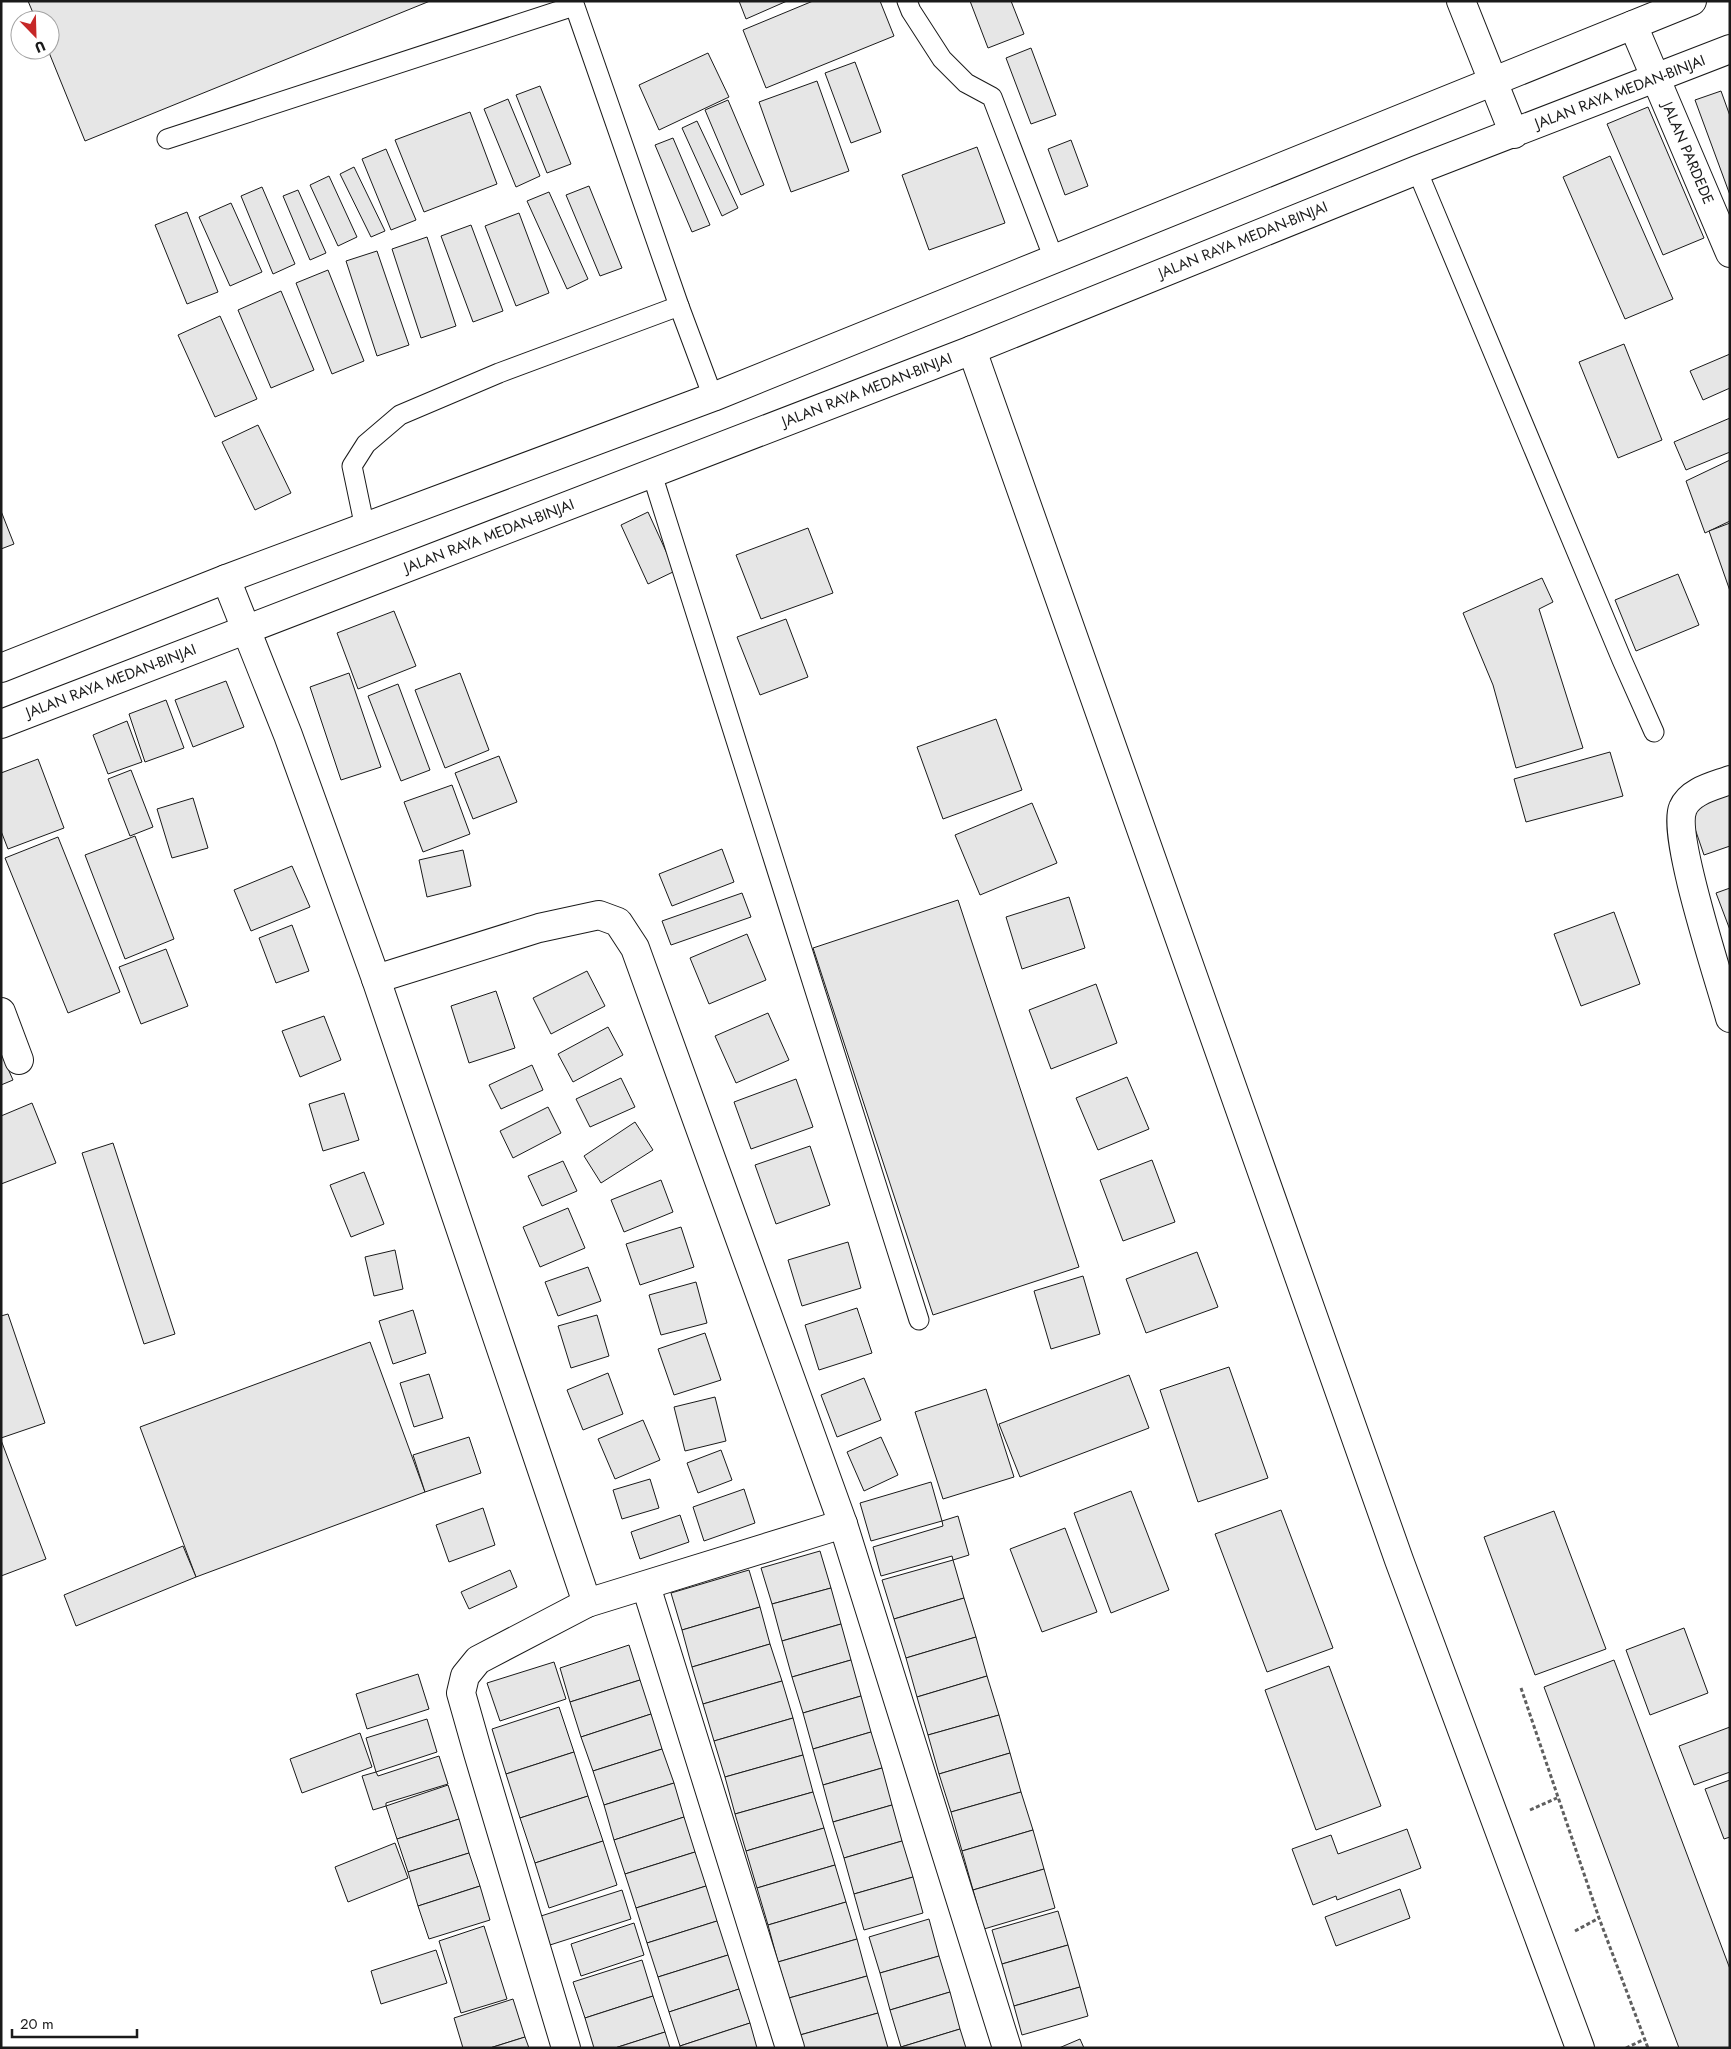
<svg xmlns="http://www.w3.org/2000/svg" width="1731" height="2049" font-family="Jost,sans-serif">
<style>
.building{fill:#e6e6e6;stroke:#1a1a1a}
.lines{fill:none;stroke-linecap:round;stroke-linejoin:round}
.service-casing{stroke:#1a1a1a;stroke-width:21}
.minor-casing{stroke:#1a1a1a;stroke-width:30}
.tertiary-casing{stroke:#1a1a1a;stroke-width:30}
.trunk-casing{stroke:#1a1a1a;stroke-width:30}
.path{stroke:#5f5f5f;stroke-width:3;stroke-dasharray:4 2.5;stroke-linecap:butt}
.service{stroke:#fff;stroke-width:19}
.minor{stroke:#fff;stroke-width:28}
.tertiary{stroke:#fff;stroke-width:28}
.trunk{stroke:#fff;stroke-width:28}
.labels{text-anchor:middle;stroke-width:4;stroke-linejoin:round;paint-order:stroke}
.street-label{font-size:15px;fill:#1a1a1a;stroke:#fff}
</style>
<rect width="100%" height="100%" fill="#fff"/>
<!-- building -->
<g class="building">
<path d="M28 1H430L85 141 48 50H50V20H36Z"/>
<path d="M739 1H787L746 19Z"/>
<path d="M813 1H880L894 36 766 88 743 30Z"/>
<path d="M970 1H1011L1024 34 988 48Z"/>
<path d="M1031 48 1056 115 1031 124 1006 58Z"/>
<path d="M708 53 729 97 659 130 639 85Z"/>
<path d="M855 62 881 132 851 143 825 73Z"/>
<path d="M817 81 849 171 791 192 759 102Z"/>
<path d="M540 86 571 164 547 173 516 95Z"/>
<path d="M1721 91 1730 116V195L1695 100Z"/>
<path d="M508 99 540 176 516 187 484 109Z"/>
<path d="M728 100 764 185 741 195 705 110Z"/>
<path d="M1648 107 1704 238 1663 255 1607 124Z"/>
<path d="M470 112 497 184 424 212 395 140Z"/>
<path d="M697 121 738 208 722 216 682 128Z"/>
<path d="M673 138 710 225 692 232 655 145Z"/>
<path d="M1071 140 1088 186 1065 195 1048 149Z"/>
<path d="M977 147 1005 223 929 250 902 175Z"/>
<path d="M386 149 416 220 391 230 362 159Z"/>
<path d="M1610 156 1673 299 1625 319 1563 177Z"/>
<path d="M354 167 385 231 371 237 340 174Z"/>
<path d="M329 176 357 237 338 246 310 185Z"/>
<path d="M589 186 622 268 600 276 566 195Z"/>
<path d="M262 187 295 264 273 274 241 196Z"/>
<path d="M298 190 326 253 310 260 283 196Z"/>
<path d="M549 192 588 279 567 289 527 201Z"/>
<path d="M231 203 262 272 230 286 199 217Z"/>
<path d="M187 212 218 292 187 304 155 225Z"/>
<path d="M519 213 549 293 516 306 485 226Z"/>
<path d="M471 225 503 311 473 322 441 236Z"/>
<path d="M427 237 456 326 421 338 392 249Z"/>
<path d="M377 251 409 345 377 356 346 261Z"/>
<path d="M328 270 364 361 332 374 296 283Z"/>
<path d="M281 291 314 370 271 388 238 310Z"/>
<path d="M220 316 257 399 215 417 178 335Z"/>
<path d="M1624 344 1662 440 1618 458 1579 362Z"/>
<path d="M1730 354V388L1703 400 1690 371Z"/>
<path d="M1730 418V452L1686 470 1674 442Z"/>
<path d="M258 425 291 493 255 510 222 442Z"/>
<path d="M1730 460V521L1705 533 1686 481Z"/>
<path d="M1 511 14 544 1 549Z"/>
<path d="M648 512 675 571 648 584 621 525Z"/>
<path d="M1730 523V591L1709 531Z"/>
<path d="M808 528 833 593 761 619 736 555Z"/>
<path d="M1678 574 1699 625 1636 651 1615 600Z"/>
<path d="M1542 578 1553 602 1539 609 1583 748 1516 768 1493 685 1463 613Z"/>
<path d="M394 611 416 666 358 689 337 633Z"/>
<path d="M786 619 808 677 760 695 737 637Z"/>
<path d="M349 673 381 767 341 780 310 687Z"/>
<path d="M460 673 489 750 445 768 415 690Z"/>
<path d="M226 681 244 727 193 747 175 700Z"/>
<path d="M398 684 430 770 401 781 368 696Z"/>
<path d="M166 700 184 748 145 762 129 714Z"/>
<path d="M996 719 1022 790 943 819 917 747Z"/>
<path d="M127 721 142 762 108 774 93 735Z"/>
<path d="M1610 752 1623 796 1526 822 1514 779Z"/>
<path d="M499 756 517 802 473 819 455 773Z"/>
<path d="M38 759 64 828 8 849 1 831V773Z"/>
<path d="M131 770 153 827 130 836 108 779Z"/>
<path d="M452 785 470 834 423 852 404 802Z"/>
<path d="M1730 789V846L1704 855 1691 817 1699 800Z"/>
<path d="M193 798 208 848 172 858 157 809Z"/>
<path d="M1032 803 1057 863 980 895 955 835Z"/>
<path d="M135 836 174 939 125 959 85 855Z"/>
<path d="M58 837 120 992 68 1013 5 858Z"/>
<path d="M722 849 734 882 672 906 659 874Z"/>
<path d="M463 850 471 886 427 897 419 860Z"/>
<path d="M292 866 310 907 251 931 234 890Z"/>
<path d="M1730 888V930L1716 893Z"/>
<path d="M742 893 751 917 671 945 662 921Z"/>
<path d="M1069 897 1085 948 1022 969 1006 917Z"/>
<path d="M958 900 1079 1267 933 1315 813 948Z"/>
<path d="M1614 912 1640 984 1581 1006 1554 934Z"/>
<path d="M292 925 309 971 276 983 259 938Z"/>
<path d="M747 934 766 980 709 1004 690 958Z"/>
<path d="M166 949 188 1006 141 1024 119 967Z"/>
<path d="M587 971 605 1006 551 1034 533 998Z"/>
<path d="M1096 984 1117 1043 1051 1069 1029 1010Z"/>
<path d="M496 991 515 1048 469 1063 451 1006Z"/>
<path d="M768 1013 789 1060 736 1083 715 1036Z"/>
<path d="M324 1016 341 1060 300 1077 282 1031Z"/>
<path d="M608 1027 623 1055 573 1082 558 1054Z"/>
<path d="M1 1053 13 1080 1 1085Z"/>
<path d="M532 1065 543 1090 501 1109 489 1085Z"/>
<path d="M1127 1077 1149 1129 1098 1150 1076 1098Z"/>
<path d="M621 1078 635 1107 590 1127 576 1099Z"/>
<path d="M796 1079 813 1127 751 1149 734 1102Z"/>
<path d="M344 1093 359 1140 323 1151 309 1104Z"/>
<path d="M32 1103 56 1163 1 1184V1116Z"/>
<path d="M548 1107 561 1133 513 1158 500 1131Z"/>
<path d="M635 1122 653 1150 601 1183 584 1156Z"/>
<path d="M113 1143 175 1334 144 1344 82 1153Z"/>
<path d="M810 1146 830 1205 776 1224 755 1165Z"/>
<path d="M1152 1160 1175 1222 1123 1241 1100 1180Z"/>
<path d="M563 1161 577 1191 542 1206 528 1176Z"/>
<path d="M364 1172 384 1224 351 1237 330 1185Z"/>
<path d="M661 1180 673 1212 624 1232 611 1200Z"/>
<path d="M568 1208 585 1248 540 1267 523 1227Z"/>
<path d="M681 1227 694 1267 640 1285 626 1244Z"/>
<path d="M848 1242 861 1288 802 1306 788 1260Z"/>
<path d="M395 1250 403 1289 374 1296 365 1257Z"/>
<path d="M1197 1252 1218 1307 1146 1333 1126 1279Z"/>
<path d="M588 1267 601 1301 558 1316 545 1282Z"/>
<path d="M1083 1276 1100 1334 1051 1349 1034 1291Z"/>
<path d="M696 1282 707 1323 661 1335 649 1295Z"/>
<path d="M857 1308 872 1353 819 1370 805 1325Z"/>
<path d="M413 1310 426 1353 393 1364 379 1321Z"/>
<path d="M8 1314 45 1423 1 1438V1316Z"/>
<path d="M597 1315 609 1356 571 1368 558 1326Z"/>
<path d="M705 1333 721 1380 674 1395 658 1349Z"/>
<path d="M370 1342 425 1492 196 1577 140 1427Z"/>
<path d="M1229 1367 1268 1478 1198 1502 1160 1390Z"/>
<path d="M608 1373 623 1414 583 1430 567 1390Z"/>
<path d="M429 1374 443 1418 414 1427 400 1383Z"/>
<path d="M1129 1375 1149 1428 1020 1477 999 1424Z"/>
<path d="M864 1378 881 1420 837 1437 821 1395Z"/>
<path d="M986 1389 1014 1477 943 1499 915 1412Z"/>
<path d="M715 1397 726 1441 685 1451 674 1407Z"/>
<path d="M643 1420 660 1460 615 1479 598 1439Z"/>
<path d="M469 1437 481 1473 425 1492 413 1455Z"/>
<path d="M881 1437 898 1475 864 1491 847 1452Z"/>
<path d="M1 1440 46 1559 1 1576Z"/>
<path d="M721 1450 732 1480 698 1493 687 1463Z"/>
<path d="M650 1479 659 1508 622 1519 613 1490Z"/>
<path d="M931 1482 942 1521 871 1541 860 1503Z"/>
<path d="M744 1489 755 1523 704 1541 693 1507Z"/>
<path d="M1131 1491 1169 1590 1111 1613 1074 1513Z"/>
<path d="M483 1508 495 1545 449 1562 436 1525Z"/>
<path d="M1281 1510 1333 1648 1267 1672 1215 1534Z"/>
<path d="M1554 1511 1606 1649 1535 1675 1484 1537Z"/>
<path d="M680 1515 689 1542 640 1559 631 1532Z"/>
<path d="M958 1516 969 1555 953 1560 952 1556 881 1576 873 1547 943 1526 942 1521Z"/>
<path d="M1065 1528 1097 1612 1042 1632 1010 1549Z"/>
<path d="M183 1546 196 1577 76 1626 64 1595Z"/>
<path d="M820 1551 831 1588 772 1604 761 1568Z"/>
<path d="M953 1560 964 1598 894 1619 882 1580Z"/>
<path d="M510 1570 517 1587 469 1609 461 1592Z"/>
<path d="M749 1570 760 1607 682 1630 671 1593Z"/>
<path d="M831 1588 841 1624 782 1641 772 1604Z"/>
<path d="M964 1598 976 1637 906 1658 894 1619Z"/>
<path d="M760 1607 770 1644 692 1667 682 1630Z"/>
<path d="M841 1624 851 1660 792 1677 782 1641Z"/>
<path d="M1684 1628 1708 1693 1650 1715 1626 1650Z"/>
<path d="M976 1637 987 1676 917 1697 906 1658Z"/>
<path d="M770 1644 782 1681 703 1704 692 1667Z"/>
<path d="M629 1645 640 1680 570 1702 560 1668Z"/>
<path d="M851 1660 861 1696 803 1713 792 1677Z"/>
<path d="M1614 1660 1730 1969V2048H1679L1544 1687Z"/>
<path d="M554 1662 566 1699 500 1721 487 1683Z"/>
<path d="M1329 1666 1381 1806 1316 1830 1265 1690Z"/>
<path d="M418 1674 429 1709 367 1729 356 1694Z"/>
<path d="M987 1676 999 1715 928 1735 917 1697Z"/>
<path d="M640 1680 651 1714 581 1737 570 1702Z"/>
<path d="M782 1681 793 1718 714 1741 703 1704Z"/>
<path d="M861 1696 871 1732 813 1749 803 1713Z"/>
<path d="M559 1707 574 1752 506 1774 492 1729Z"/>
<path d="M651 1714 662 1749 593 1771 581 1737Z"/>
<path d="M999 1715 1010 1753 939 1774 928 1735Z"/>
<path d="M793 1718 803 1755 725 1777 714 1741Z"/>
<path d="M427 1719 437 1752 376 1772 366 1738Z"/>
<path d="M1730 1727V1772L1694 1785 1679 1746Z"/>
<path d="M871 1732 882 1768 823 1785 813 1749Z"/>
<path d="M360 1733 372 1767 302 1793 290 1759Z"/>
<path d="M662 1749 674 1783 604 1805 593 1771Z"/>
<path d="M574 1752 588 1796 520 1818 506 1774Z"/>
<path d="M1010 1753 1021 1792 951 1812 939 1774Z"/>
<path d="M803 1755 813 1792 735 1814 725 1777Z"/>
<path d="M439 1756 448 1784 386 1803V1806L373 1810 362 1776 376 1772 378 1776Z"/>
<path d="M882 1768 892 1805 833 1822 823 1785Z"/>
<path d="M1730 1780V1837L1724 1839 1705 1789Z"/>
<path d="M674 1783 684 1817 614 1840 604 1805Z"/>
<path d="M448 1785 459 1819 397 1839 386 1806Z"/>
<path d="M813 1792 824 1828 746 1851 735 1814Z"/>
<path d="M1021 1792 1033 1830 962 1851 951 1812Z"/>
<path d="M588 1796 603 1841 535 1863 520 1818Z"/>
<path d="M892 1805 902 1841 844 1858 833 1822Z"/>
<path d="M684 1817 695 1852 625 1874 614 1840Z"/>
<path d="M459 1819 469 1853 408 1872 397 1839Z"/>
<path d="M824 1828 835 1865 757 1888 746 1851Z"/>
<path d="M1407 1829 1421 1868 1337 1900 1336 1896 1313 1905 1292 1849 1331 1835 1338 1854Z"/>
<path d="M1033 1830 1044 1869 973 1890 962 1851Z"/>
<path d="M603 1841 617 1885 549 1908 535 1863Z"/>
<path d="M902 1841 913 1877 854 1894 844 1858Z"/>
<path d="M395 1843 408 1878 348 1902 335 1867Z"/>
<path d="M695 1852 706 1886 636 1908 625 1874Z"/>
<path d="M469 1853 480 1886 418 1906 408 1872Z"/>
<path d="M835 1865 846 1902 768 1925 757 1888Z"/>
<path d="M1044 1869 1055 1908 984 1929 973 1890Z"/>
<path d="M913 1877 923 1913 864 1930 854 1894Z"/>
<path d="M480 1886 490 1920 429 1939 418 1906Z"/>
<path d="M706 1886 717 1921 647 1943 636 1908Z"/>
<path d="M1400 1889 1410 1918 1336 1946 1325 1917Z"/>
<path d="M622 1890 631 1919 550 1945 541 1916Z"/>
<path d="M846 1902 857 1939 778 1962 768 1925Z"/>
<path d="M1058 1911 1068 1945 1002 1964 992 1930Z"/>
<path d="M929 1919 939 1956 880 1973 869 1937Z"/>
<path d="M717 1921 728 1955 658 1977 647 1943Z"/>
<path d="M634 1923 644 1955 581 1976 571 1944Z"/>
<path d="M484 1926 507 1999 461 2013 439 1941Z"/>
<path d="M857 1939 867 1976 789 1998 778 1962Z"/>
<path d="M1068 1945 1080 1987 1014 2006 1002 1964Z"/>
<path d="M436 1950 447 1983 381 2004 371 1971Z"/>
<path d="M728 1955 739 1989 669 2012 658 1977Z"/>
<path d="M939 1956 950 1992 890 2010 880 1973Z"/>
<path d="M642 1960 653 1996 585 2018 573 1982Z"/>
<path d="M867 1976 878 2013 800 2035 789 1998Z"/>
<path d="M1080 1987 1088 2016 1022 2035 1014 2006Z"/>
<path d="M739 1989 750 2023 680 2046 669 2012Z"/>
<path d="M950 1992 960 2029 901 2047 890 2010Z"/>
<path d="M653 1996 665 2032 615 2048H594L585 2018Z"/>
<path d="M513 1999 525 2037 490 2048H463L454 2018Z"/>
<path d="M878 2013 888 2048H803L800 2035Z"/>
<path d="M750 2023 757 2048H680V2046Z"/>
<path d="M960 2029 966 2048H901V2047Z"/>
<path d="M665 2032 670 2048H615Z"/>
<path d="M525 2037 529 2048H490Z"/>
<path d="M1080 2039 1084 2048H1059Z"/>
</g>
<g class="lines">
<defs>
<g id="service">
<path d="M573 1 679 306 713 397"/>
<path d="M907 1 911 11 942 59 966 83 992 97 1054 259"/>
<path d="M167 139 574 6"/>
<path d="M1417 170 1622 660 1654 732"/>
<path d="M652 474 919 1320"/>
<path d="M365 528 352 466 366 444 400 415 499 373 679 306"/>
</g>
<g id="minor">
<path d="M1461 1 1514 134"/>
<path d="M972 350 1399 1560 1580 2048"/>
<path d="M226 579 288 735 376 979 587 1603"/>
<path d="M1730 780C1714 786 1690 791 1683 808 1671 835 1720 981 1730 1018"/>
<path d="M376 979 539 928 599 915 618 922 635 948 843 1524 1007 2048"/>
<path d="M1 1012 19 1060"/>
<path d="M646 1586 790 2048"/>
<path d="M566 2048 478 1753 461 1693 465 1676 478 1660 587 1603 843 1524"/>
</g>
<path id="tertiary" d="M1633 25 1730 253"/>
<g id="trunk">
<path d="M1 668 226 579 713 397 1692 1"/>
<path d="M1 724 972 350 1417 170 1730 49"/>
</g>
</defs>
<!-- service casing -->
<use href="#service" class="service-casing"/>
<!-- minor casing -->
<use href="#minor" class="minor-casing"/>
<!-- tertiary casing -->
<use href="#tertiary" class="tertiary-casing"/>
<!-- trunk casing -->
<use href="#trunk" class="trunk-casing"/>
<!-- path -->
<g class="path">
<path d="M1521 1688 1599 1918 1648 2048"/>
<path d="M1530 1810 1557 1798"/>
<path d="M1575 1931 1599 1918"/>
<path d="M1626 2048 1645 2039"/>
</g>
<!-- service -->
<use href="#service" class="service"/>
<!-- minor -->
<use href="#minor" class="minor"/>
<!-- tertiary -->
<use href="#tertiary" class="tertiary"/>
<!-- trunk -->
<use href="#trunk" class="trunk"/>
</g>
<g class="labels">
<!-- street labels -->
<g class="street-label">
<text transform="translate(1620 92) rotate(-21)" y="5">JALAN RAYA MEDAN-BINJAI</text>
<text transform="translate(1688 153) rotate(67)" y="5">JALAN PARDEDE</text>
<text transform="translate(1243 240) rotate(-22)" y="5">JALAN RAYA MEDAN-BINJAI</text>
<text transform="translate(867 390) rotate(-21)" y="5">JALAN RAYA MEDAN-BINJAI</text>
<text transform="translate(489 536) rotate(-21)" y="5">JALAN RAYA MEDAN-BINJAI</text>
<text transform="translate(111 681) rotate(-21)" y="5">JALAN RAYA MEDAN-BINJAI</text>
</g>
</g>
<!-- border -->
<rect width="1731" height="2049" fill="none" stroke="#1a1a1a" stroke-width="5"/>
<!-- north arrow -->
<g transform="translate(35 35) rotate(157)"><circle r="24" fill="#ffffff" stroke="#a3a3a3"/>
<path d="M0-4L9 19L0 12L-9 19Z" fill="#c62828"/>
<text y="-8" font-size="14" font-weight="bold" text-anchor="middle" fill="#1a1a1a">U</text>
</g>
<!-- scale -->
<path d="M12 2029v8h125v-8" fill="none" stroke="#1a1a1a" stroke-width="2.5"/>
<text x="20" y="2029" font-size="15" fill="#1a1a1a" stroke="#ffffff" stroke-width="4" paint-order="stroke">20 m</text>
</svg>
